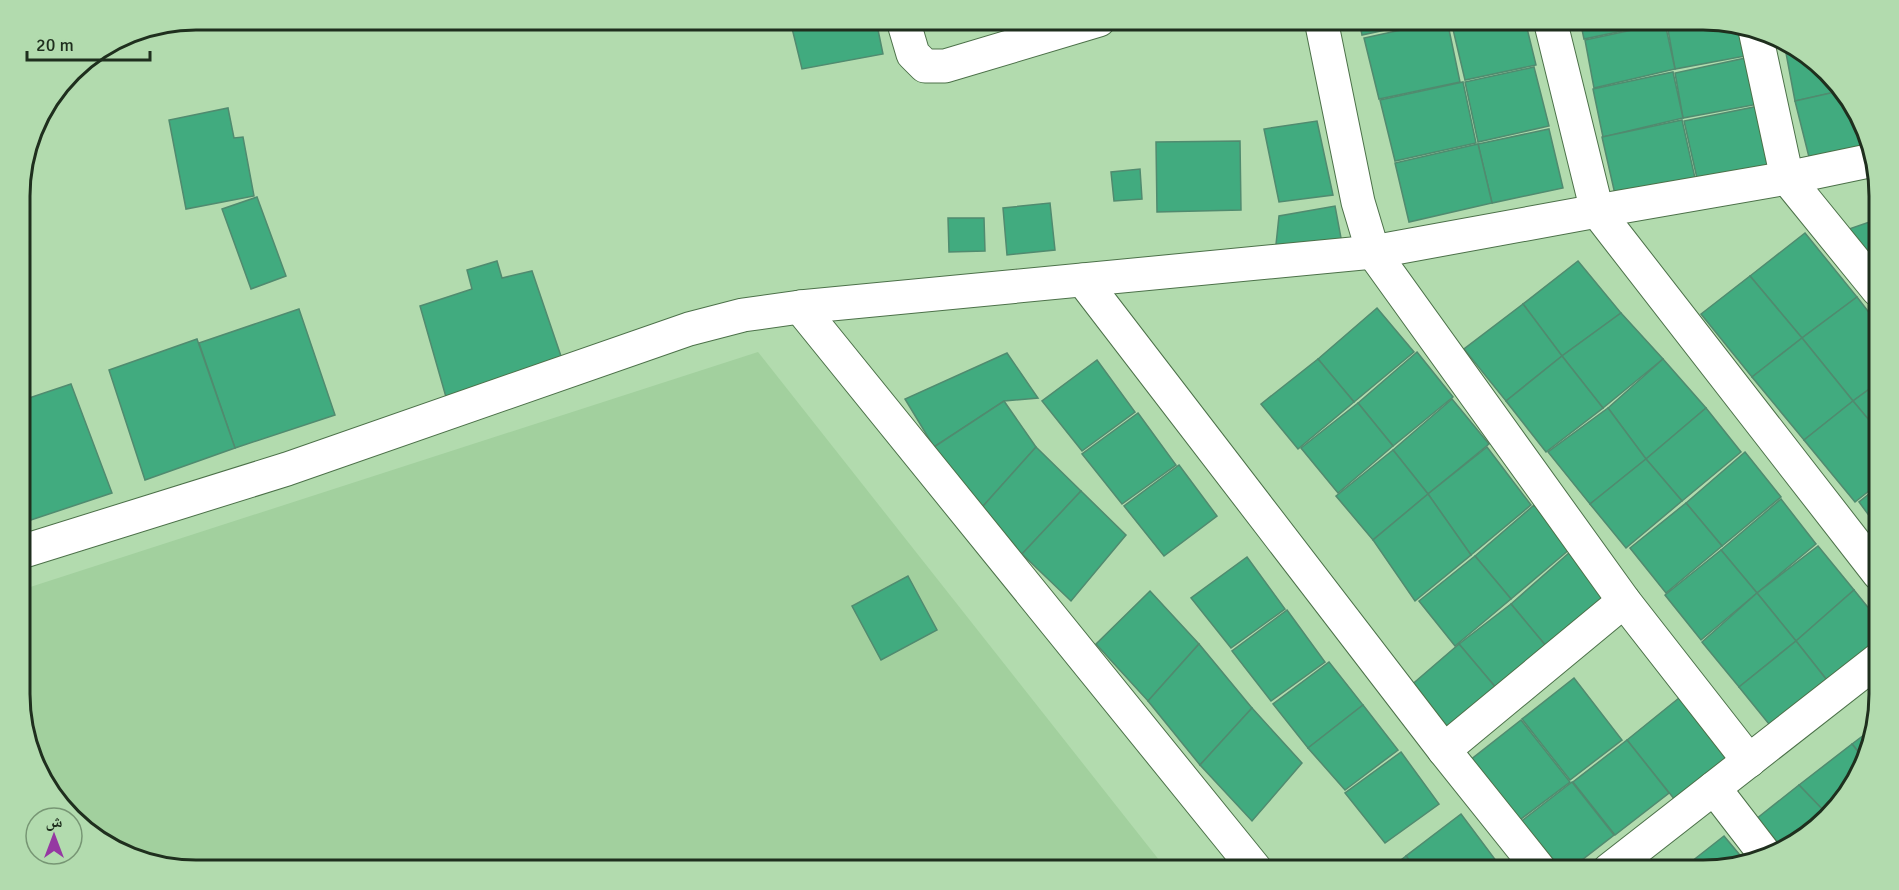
<svg xmlns="http://www.w3.org/2000/svg" width="1899" height="890" font-family="Signika,'Noto Naskh Arabic',sans-serif">
<style>
.built{fill:#a2d09e}
.building{fill:#41ab7f;stroke:#508b6f;stroke-width:1.5}
.lines{fill:none;stroke-linecap:round;stroke-linejoin:round}
.street-casing{stroke:#4c7149;stroke-width:35}
.street{stroke:#fff;stroke-width:33}
.rim{fill:none;stroke:#1f2f1e;stroke-width:3}
</style>
<rect width="100%" height="100%" fill="#b2dbae"/>
<!-- built -->
<path class="built" d="M758 352 1167 870H196L128 857 56 801 21 717V590Z"/>
<!-- building -->
<g class="building">
<path d="M790 20H876L883 54 802 69Z"/>
<path d="M925 20H958L926 26Z"/>
<path d="M1359 20H1431L1362 35Z"/>
<path d="M1447 20 1460 82 1379 99 1364 38Z"/>
<path d="M1458 20H1525L1536 65 1465 80 1451 21Z"/>
<path d="M1580 20H1664L1665 22 1584 39Z"/>
<path d="M1690 20H1703L1751 29 1756 54 1675 69 1667 24Z"/>
<path d="M1665 23 1675 69 1594 88 1585 40Z"/>
<path d="M1794 51 1843 89 1844 90 1795 101 1786 53Z"/>
<path d="M1755 56 1764 103 1683 118 1675 73Z"/>
<path d="M1534 67 1549 126 1478 142 1465 82Z"/>
<path d="M1673 72 1683 118 1603 137 1593 89Z"/>
<path d="M1463 82 1476 143 1395 161 1380 100Z"/>
<path d="M1844 90 1867 148 1810 161 1795 101Z"/>
<path d="M1764 105 1779 171 1699 187 1684 121Z"/>
<path d="M228 108 234 138 243 137 254 196 186 209 169 120Z"/>
<path d="M1682 120 1697 187 1617 203 1602 137Z"/>
<path d="M1317 121 1333 195 1279 202 1264 129Z"/>
<path d="M1549 129 1563 188 1492 203 1478 144Z"/>
<path d="M1240 141 1241 210 1157 212 1156 142Z"/>
<path d="M1478 144 1492 203 1409 222 1395 163Z"/>
<path d="M1140 169 1142 199 1114 201 1111 172Z"/>
<path d="M257 197 286 276 251 289 222 209Z"/>
<path d="M1050 203 1055 250 1007 255 1003 208Z"/>
<path d="M1335 206 1344 254H1275L1279 216Z"/>
<path d="M948 218H984L985 251 949 252Z"/>
<path d="M1878 219V271L1846 230Z"/>
<path d="M1805 233 1857 297 1802 338 1750 276Z"/>
<path d="M497 261 502 278 532 271 563 362 446 397 420 306 472 289 467 270Z"/>
<path d="M1578 261 1621 313 1562 356 1523 304Z"/>
<path d="M1750 276 1802 338 1752 377 1701 314Z"/>
<path d="M1857 297 1878 324 1879 382 1853 401 1802 338Z"/>
<path d="M1523 304 1562 356 1506 401 1464 349Z"/>
<path d="M1377 308 1414 352 1354 402 1318 359Z"/>
<path d="M299 309 335 415 235 448 199 343Z"/>
<path d="M1621 313 1663 359 1603 408 1562 356Z"/>
<path d="M1802 338 1853 401 1804 440 1752 377Z"/>
<path d="M197 339 235 448 145 480 109 370Z"/>
<path d="M1417 352 1453 397 1393 446 1358 403Z"/>
<path d="M1007 353 1038 398 1004 401 934 447 905 399Z"/>
<path d="M1562 356 1603 408 1546 452 1506 401Z"/>
<path d="M1318 359 1354 402 1298 449 1261 404Z"/>
<path d="M1663 359 1706 408 1646 459 1608 408Z"/>
<path d="M1097 360 1135 412 1082 451 1042 401Z"/>
<path d="M1879 382V432L1853 401Z"/>
<path d="M71 384 112 493 22 523 20 401Z"/>
<path d="M1452 399 1489 444 1428 494 1393 450Z"/>
<path d="M1004 401 1036 447 976 514 934 447Z"/>
<path d="M1853 401 1879 432V483L1855 502 1804 440Z"/>
<path d="M1358 403 1393 446 1338 493 1301 448Z"/>
<path d="M1608 408 1646 459 1590 504 1548 452Z"/>
<path d="M1706 408 1741 452 1682 501 1646 459Z"/>
<path d="M1138 413 1176 465 1122 504 1082 454Z"/>
<path d="M1036 447 1081 491 1022 554 976 514Z"/>
<path d="M1487 447 1531 505 1471 555 1428 494Z"/>
<path d="M1393 450 1428 494 1373 540 1336 496Z"/>
<path d="M1745 452 1781 497 1722 546 1686 503Z"/>
<path d="M1646 459 1682 501 1626 548 1590 504Z"/>
<path d="M1179 465 1217 516 1164 556 1124 506Z"/>
<path d="M1879 486V529L1859 502Z"/>
<path d="M1081 491 1126 535 1071 601 1022 554Z"/>
<path d="M1428 494 1471 555 1415 601 1373 540Z"/>
<path d="M1781 499 1816 544 1757 593 1721 550Z"/>
<path d="M1686 503 1722 546 1666 593 1630 548Z"/>
<path d="M1534 505 1570 549 1511 599 1475 556Z"/>
<path d="M1818 546 1854 590 1796 641 1757 593Z"/>
<path d="M1721 550 1757 593 1701 640 1665 595Z"/>
<path d="M1570 552 1606 597 1546 646 1511 604Z"/>
<path d="M1475 556 1511 599 1455 646 1419 601Z"/>
<path d="M1247 557 1285 609 1231 648 1191 598Z"/>
<path d="M908 576 937 630 881 660 852 606Z"/>
<path d="M1854 590 1879 621V644L1830 684 1796 641Z"/>
<path d="M1150 591 1199 644 1148 701 1096 644Z"/>
<path d="M1757 593 1796 641 1739 687 1702 642Z"/>
<path d="M1511 604 1546 646 1497 689 1459 644Z"/>
<path d="M1287 610 1325 662 1271 701 1232 651Z"/>
<path d="M1796 641 1830 684 1773 729 1739 687Z"/>
<path d="M1199 644 1252 708 1200 765 1148 701Z"/>
<path d="M1459 644 1497 689 1447 731 1409 687Z"/>
<path d="M1329 662 1363 705 1308 748 1273 704Z"/>
<path d="M1574 678 1622 740 1570 780 1522 719Z"/>
<path d="M1679 698 1727 760 1675 800 1627 740Z"/>
<path d="M1363 705 1398 750 1345 790 1308 748Z"/>
<path d="M1252 708 1302 763 1252 821 1200 765Z"/>
<path d="M1521 720 1570 782 1517 822 1469 761Z"/>
<path d="M1873 728 1866 760 1852 744Z"/>
<path d="M1627 740 1669 793 1615 835 1573 782Z"/>
<path d="M1852 744 1866 762 1825 812 1799 785Z"/>
<path d="M1401 752 1439 804 1385 843 1345 793Z"/>
<path d="M1572 782 1614 835 1569 870H1555L1519 823Z"/>
<path d="M1799 785 1825 812 1801 841 1782 847 1756 819Z"/>
<path d="M1461 814 1500 866 1494 870H1417L1406 856Z"/>
<path d="M1724 836 1744 860 1714 870H1691L1687 865Z"/>
<path d="M1406 856 1417 870H1388Z"/>
</g>
<g class="lines">
<defs>
<g id="street">
<path d="M903 20 913 54 925 66H945L1099 20"/>
<path d="M1321 20 1358 202 1373 252 1624 601 1749 761"/>
<path d="M1550 20 1597 211 1879 574"/>
<path d="M1755 30 1787 178 1878 290"/>
<path d="M1083 280 1444 750 1540 870"/>
<path d="M800 307 1256 870"/>
<path d="M21 552 287 469 689 329 743 315 800 307 1373 252 1597 211 1787 178 1873 160"/>
<path d="M1444 750 1624 601"/>
<path d="M1714 788 1764 853"/>
<path d="M1609 870 1879 659"/>
</g>
</defs>
<!-- street casing -->
<use href="#street" class="street-casing"/>
<!-- street -->
<use href="#street" class="street"/>
</g>
<!-- crop -->
<path d="M0 0H1899V890H0ZM196 30H1703A166 166 0 0 1 1869 196V694A166 166 0 0 1 1703 860H196A166 166 0 0 1 30 694V196A166 166 0 0 1 196 30Z" fill="#b2dbae" fill-rule="evenodd"/>
<path class="rim" d="M196 30H1703A166 166 0 0 1 1869 196V694A166 166 0 0 1 1703 860H196A166 166 0 0 1 30 694V196A166 166 0 0 1 196 30Z"/>
<!-- north arrow -->
<g transform="translate(54 836)"><circle r="28" fill="#b2dbae" stroke="#779674" stroke-width="1.5"/>
<path d="M0-4.5L10 22L0 15L-10 22Z" fill="#9538a2"/>
<text y="-9" font-size="16" font-weight="bold" text-anchor="middle" fill="#1f2f1e">ش</text>
</g>
<!-- scale -->
<path d="M27 51v9h123v-9" fill="none" stroke="#1f2f1e" stroke-width="3"/>
<text x="36" y="51" font-size="18" fill="#1f2f1e" stroke="#b2dbae" stroke-width="4.5" paint-order="stroke">20 m</text>
</svg>
